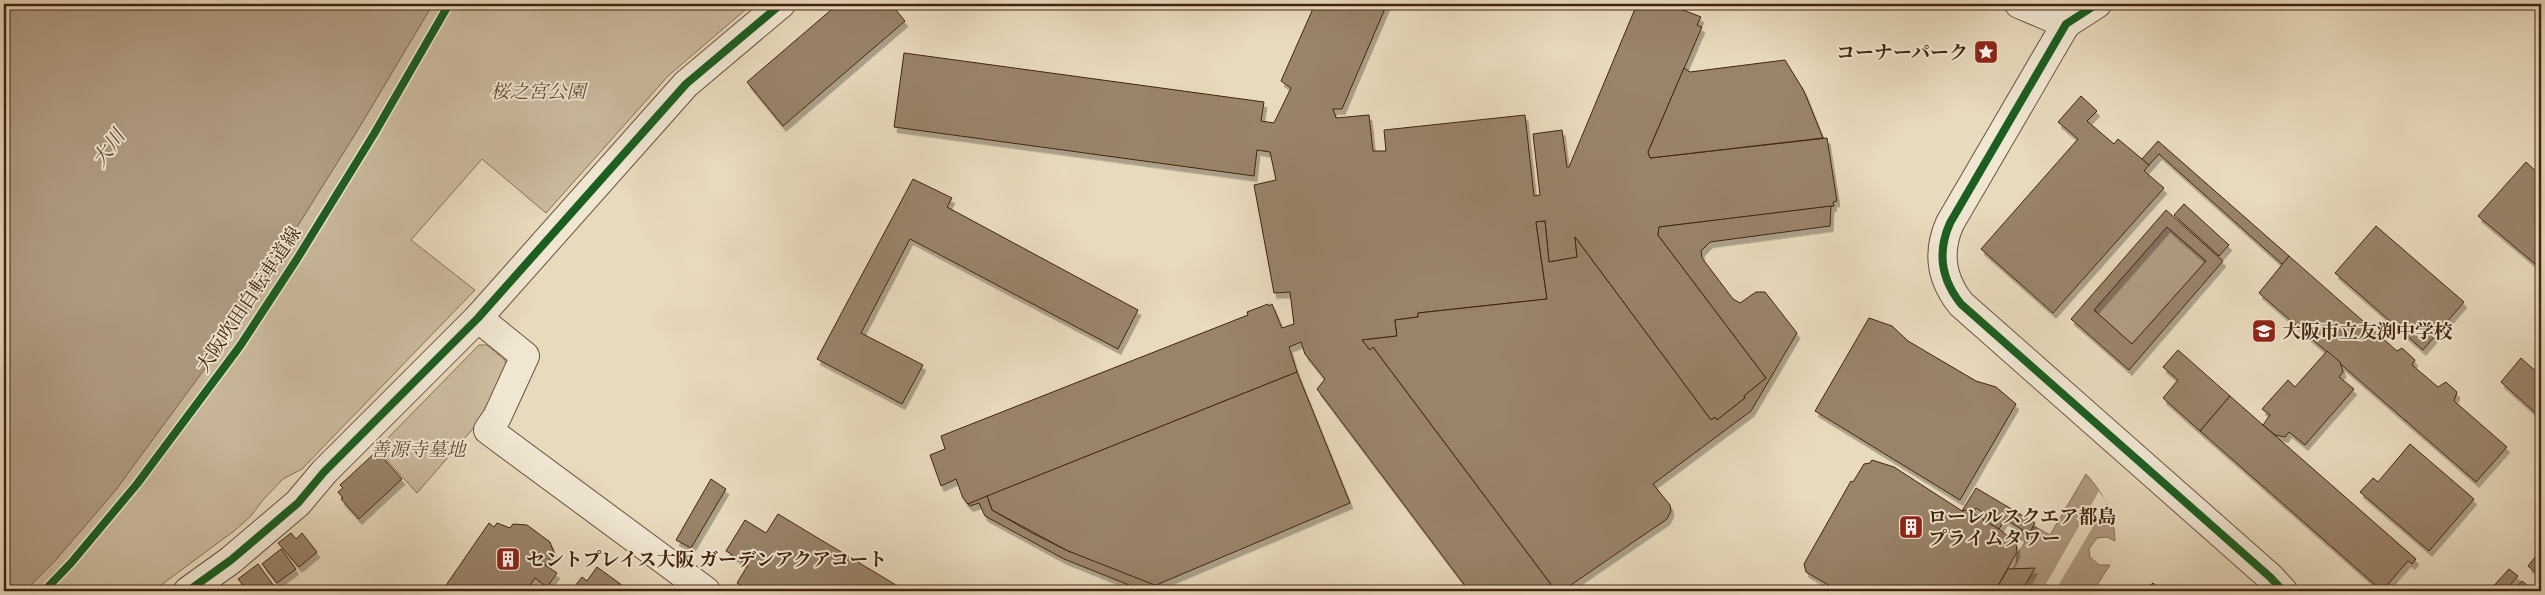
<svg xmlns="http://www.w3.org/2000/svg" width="2545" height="595" font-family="'EB Garamond','Noto Serif JP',serif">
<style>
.green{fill:#ccbb9f;stroke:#887058}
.water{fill:#b09c82;stroke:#846c54}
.pier{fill:#e8dabc}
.building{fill:#998369;stroke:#432410;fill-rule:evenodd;filter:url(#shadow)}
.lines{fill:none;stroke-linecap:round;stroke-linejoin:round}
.minor-casing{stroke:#6c523b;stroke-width:30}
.tertiary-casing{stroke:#6c523b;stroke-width:30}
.minor{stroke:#f0e7d3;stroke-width:28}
.tertiary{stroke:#f0e7d3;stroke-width:28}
.cycleway-casing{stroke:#f0e7d3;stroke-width:11}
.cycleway{stroke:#1b5e20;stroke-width:8}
.labels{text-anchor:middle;stroke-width:4;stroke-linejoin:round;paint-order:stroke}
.poi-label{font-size:19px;font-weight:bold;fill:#432410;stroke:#f0e7d3;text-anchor:start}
.park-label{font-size:19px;font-style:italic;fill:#654a34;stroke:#f0e7d3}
.street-label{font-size:19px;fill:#432410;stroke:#f0e7d3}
.water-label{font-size:20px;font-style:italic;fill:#644832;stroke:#f0e7d3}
</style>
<defs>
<filter id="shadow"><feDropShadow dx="3" dy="5.5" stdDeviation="0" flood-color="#0004"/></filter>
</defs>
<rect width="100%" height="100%" fill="#e8dabc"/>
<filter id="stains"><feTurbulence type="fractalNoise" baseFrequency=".004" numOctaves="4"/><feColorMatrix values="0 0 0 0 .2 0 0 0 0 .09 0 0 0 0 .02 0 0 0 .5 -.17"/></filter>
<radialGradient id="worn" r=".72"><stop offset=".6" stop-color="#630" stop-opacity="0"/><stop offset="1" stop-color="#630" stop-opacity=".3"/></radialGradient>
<!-- green -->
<g class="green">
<path d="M433 4H752L668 76 546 213 482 159 411 240 475 290 302 469 283 479 263 500 250 517 234 531 153 591H25L54 562 115 491 228 337 359 128Z"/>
<path d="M479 345H487L505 360 506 367 484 416 417 493 377 449Z"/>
</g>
<!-- water -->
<g class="water">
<path d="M4 4H433L359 128 228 337 115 491 54 562 25 591H4Z"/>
<path d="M2167 227 2206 261 2132 344 2094 310Z"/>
<path d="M2086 474C2104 494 2114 514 2115 541L2107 537 2097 538 2089 549 2090 557 2099 565H2110L2093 591H2040V587L2034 584 2031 588 2032 591H1999L2016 564 2017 555 2025 542 2018 537 2022 530 2029 534 2034 526 2050 535Z"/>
</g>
<!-- pier -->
<path class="pier" d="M2099 491 2107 503 2055 591H2042Z"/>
<!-- building -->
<g class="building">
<path d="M838 4H891L905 21 783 126 747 82Z"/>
<path d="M1315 4H1387L1342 109H1333L1336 118 1369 115 1373 151H1386L1384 130 1525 115 1534 196 1540 195 1533 134 1562 130 1567 167H1569L1637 4H1668L1701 17 1697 25 1702 27 1648 152 1650 158 1827 138 1837 201 1833 202 1834 206 1659 227 1658 235 1766 378 1744 396 1745 398 1717 420 1715 417 1711 420 1575 237 1577 257 1549 262 1545 221 1536 222 1547 299 1418 313V317L1395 320 1397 336 1362 340 1370 350 1373 347 1556 591H1469L1317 389 1325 379 1305 354 1301 342 1289 347 1297 372 968 504 963 498 956 479 941 486 930 455 945 449 941 436 1248 315 1247 312 1268 304 1269 306 1272 304 1282 328 1294 324 1290 292 1274 293 1254 185 1276 180 1270 152 1257 150 1254 176 894 127 904 53 1264 102 1261 121 1274 123 1291 88 1281 81Z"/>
<path d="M1785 60 1804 91 1823 138 1650 158 1648 152 1684 68 1690 72Z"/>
<path d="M2081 96 2097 111 2087 121 2114 144 2118 139 2142 159 2149 165 2144 171 2164 188 2053 313 1981 249 2078 139 2058 122Z"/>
<path d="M2158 141 2289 256 2283 265 2159 154 2149 165 2142 159Z"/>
<path d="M2526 162 2541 176V269L2478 216Z"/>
<path d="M913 179 952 198 947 207 1138 310 1118 349 910 239 861 333 923 365 902 404 817 359Z"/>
<path d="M2184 204 2229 245 2219 256 2174 215Z"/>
<path d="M1831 206 1830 226 1710 242 1701 251 1702 258 1733 299 1740 303 1756 292H1765L1797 333 1751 411 1653 484 1670 505 1671 511 1667 519 1562 591H1556L1373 347 1370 350 1362 340 1397 336 1395 320 1418 317V313L1547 299 1536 222 1545 221 1549 262 1577 257 1575 237 1711 420 1715 417 1717 420 1745 398 1744 396 1766 378 1658 235 1659 227Z"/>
<path d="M2166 210 2223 261 2129 370 2071 319ZM2167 227 2206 261 2132 344 2094 310Z"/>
<path d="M2376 226 2464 302 2423 350 2335 273Z"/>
<path d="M2289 256 2397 351 2402 348 2415 360 2412 365 2438 387 2446 382 2457 392 2454 401 2507 447 2476 482 2259 293Z"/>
<path d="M1869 318 1892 326 1908 341 1976 381 1996 387 2016 404 1960 500 1815 411Z"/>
<path d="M2178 350 2230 396 2200 431 2163 398 2178 380 2163 367Z"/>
<path d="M2327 351 2340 362 2343 372 2339 377 2354 389 2305 445 2289 432 2285 437 2275 435 2263 425 2270 415 2262 409 2288 380 2295 387Z"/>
<path d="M2521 358 2541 376V418L2501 382Z"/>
<path d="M1297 372 1350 503 1154 586 1068 551 992 510 987 496Z"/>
<path d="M2230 396 2263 425 2416 559 2412 564 2408 561 2382 591 2200 431Z"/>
<path d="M2410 444 2474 499 2429 551 2360 492 2373 478 2378 482Z"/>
<path d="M377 451 402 479 359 519 341 499 343 498 338 492 343 488 340 485Z"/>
<path d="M1872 460 1894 467 1962 511 1966 510 1993 524 2016 543 2017 552 1995 591H1839L1806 572 1804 564 1851 481 1853 482 1864 464 1870 463Z"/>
<path d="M711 479 726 489 691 548 676 540Z"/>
<path d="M1976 488 2035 523 2029 534 2005 519 1999 529 1992 525 1983 520 1987 515 1976 508 1972 514 1966 510 1962 511Z"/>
<path d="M987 496 992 510 1032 533 1068 551 1170 591H1144L1064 559 985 516 979 503 970 506 968 504Z"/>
<path d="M778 514 906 591H751L737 583 748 565 726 551 745 520 766 533Z"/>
<path d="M489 523 494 527 497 523 510 528 513 524 527 525 550 542 554 553 545 565 557 573 547 587 535 578 526 591H442Z"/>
<path d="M291 533 296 539 302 533 317 552 299 567 278 543Z"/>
<path d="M281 549 296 569 277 583 262 564Z"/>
<path d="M2540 551 2541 553V577L2528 566Z"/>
<path d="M258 564 274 586 268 591H248L238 579Z"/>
<path d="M597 567 630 591H571L582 577 587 581Z"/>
<path d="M2035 568 2027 582 2018 591H1995L2008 569Z"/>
<path d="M2509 569 2518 576 2505 591H2489Z"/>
<path d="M2522 581 2534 591H2513Z"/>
<path d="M2153 583 2162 591H2144Z"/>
<path d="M226 585 231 591H218Z"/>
</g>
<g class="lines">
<defs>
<g id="minor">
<path d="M478 318 525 356 497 417 488 430 706 591"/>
<path d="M188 591 231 560 298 503 324 472 478 318 686 84 781 4"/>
</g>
<g id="tertiary">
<path d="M2019 4 2066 24"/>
<path d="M2097 4 2066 24 1950 223C1937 252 1941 279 1961 304L2270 577 2283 591"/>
</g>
</defs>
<!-- minor casing -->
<use href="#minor" class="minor-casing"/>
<!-- tertiary casing -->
<use href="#tertiary" class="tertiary-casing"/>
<!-- minor -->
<use href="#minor" class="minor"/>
<!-- tertiary -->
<use href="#tertiary" class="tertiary"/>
<defs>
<g id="cycleway">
<path d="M2097 4 2066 24 1950 223C1937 252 1941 279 1961 304L2270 577 2283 591"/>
<path d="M44 591 71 563 137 484 240 346 297 259 374 134 449 4"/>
<path d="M188 591 231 560 298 503 324 472 478 318 686 84 781 4"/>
</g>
</defs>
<!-- cycleway casing -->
<use href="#cycleway" class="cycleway-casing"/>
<!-- cycleway -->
<use href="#cycleway" class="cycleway"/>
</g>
<!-- icons -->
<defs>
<symbol id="sight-square" viewBox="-11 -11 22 22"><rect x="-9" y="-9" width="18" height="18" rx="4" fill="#8f2418" stroke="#f0e7d3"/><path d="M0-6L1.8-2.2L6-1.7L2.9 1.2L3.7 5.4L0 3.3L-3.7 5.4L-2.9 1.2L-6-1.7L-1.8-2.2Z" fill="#fff"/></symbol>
<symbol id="school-square" viewBox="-11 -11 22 22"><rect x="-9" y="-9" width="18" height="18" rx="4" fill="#8f2418" stroke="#f0e7d3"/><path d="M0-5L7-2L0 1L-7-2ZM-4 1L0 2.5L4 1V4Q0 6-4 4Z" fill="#fff"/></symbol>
<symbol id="building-square" viewBox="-11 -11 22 22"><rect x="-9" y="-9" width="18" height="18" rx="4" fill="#8f2418" stroke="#f0e7d3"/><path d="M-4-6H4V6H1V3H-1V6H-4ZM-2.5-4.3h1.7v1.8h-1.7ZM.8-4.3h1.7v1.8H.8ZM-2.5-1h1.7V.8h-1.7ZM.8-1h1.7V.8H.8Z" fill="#fff"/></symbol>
</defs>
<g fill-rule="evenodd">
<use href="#sight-square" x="1972" y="38" width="28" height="28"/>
<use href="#school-square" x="2250" y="317" width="28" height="28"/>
<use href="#building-square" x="1897" y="513" width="28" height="28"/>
<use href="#building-square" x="494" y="545" width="28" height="28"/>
</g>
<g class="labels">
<!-- poi labels -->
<g class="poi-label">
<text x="1968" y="59" text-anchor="end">コーナーパーク</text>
<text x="2282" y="338">大阪市立友渕中学校</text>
<text x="1928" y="523">ローレルスクエア都島<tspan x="1928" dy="22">プライムタワー</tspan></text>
<text x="526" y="566">セントプレイス大阪 ガーデンアクアコート</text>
</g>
<!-- park labels -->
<g class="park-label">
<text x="538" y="98">桜之宮公園</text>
<text x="418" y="456">善源寺墓地</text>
</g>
<!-- street labels -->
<g class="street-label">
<text transform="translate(248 299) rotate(-56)" y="7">大阪吹田自転車道線</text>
</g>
<!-- water labels -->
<g class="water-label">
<text transform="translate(108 148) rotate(-54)" y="7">大川</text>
</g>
</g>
<!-- margin -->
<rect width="2545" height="595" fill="none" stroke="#e8dabc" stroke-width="20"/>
<rect x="5" y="5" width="2535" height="585" fill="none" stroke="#432410" stroke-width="2.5"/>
<rect x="10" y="10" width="2525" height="575" fill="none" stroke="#432410"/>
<rect width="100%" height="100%" filter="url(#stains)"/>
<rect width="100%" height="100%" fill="url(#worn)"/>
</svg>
